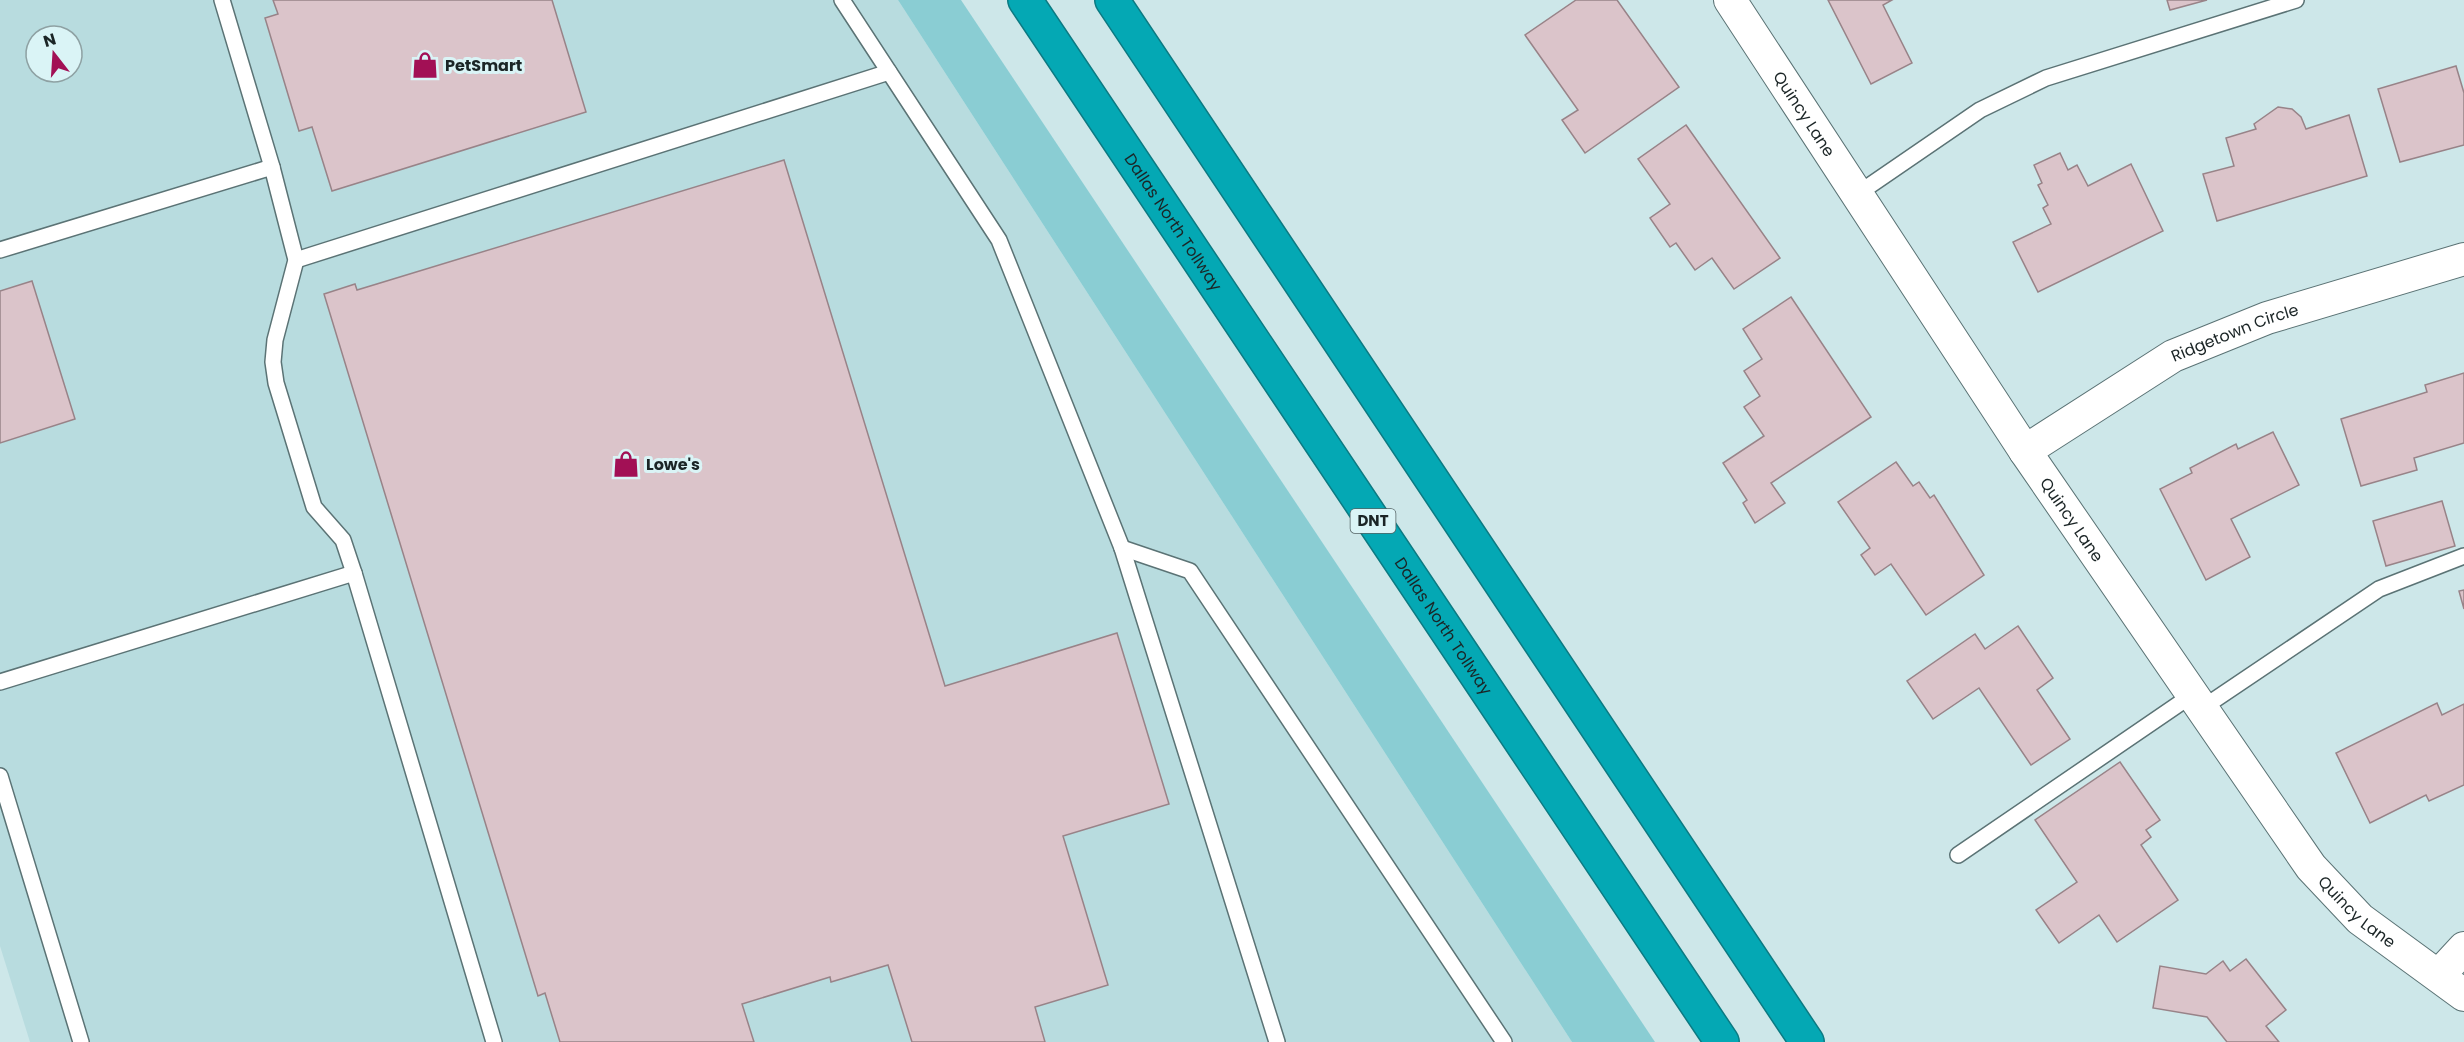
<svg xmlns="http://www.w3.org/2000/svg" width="2464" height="1042" font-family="Poppins,sans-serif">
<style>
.built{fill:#b8dcdf;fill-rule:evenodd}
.green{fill:#8acdd3}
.building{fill:#dbc4ca;stroke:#988388;stroke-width:1.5}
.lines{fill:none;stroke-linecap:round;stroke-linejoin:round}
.service-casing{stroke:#5b7375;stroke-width:18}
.minor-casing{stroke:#5b7375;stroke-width:34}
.motorway-casing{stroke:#0c7a82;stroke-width:36}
.service{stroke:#fff;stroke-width:15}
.minor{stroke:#fff;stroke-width:32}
.motorway{stroke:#04a8b4;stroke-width:33}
.labels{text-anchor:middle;stroke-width:6;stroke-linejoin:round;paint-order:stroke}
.shield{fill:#daf4f6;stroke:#546364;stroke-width:1.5}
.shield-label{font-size:15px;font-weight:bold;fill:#1b2526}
.poi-label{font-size:16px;font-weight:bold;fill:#1b2526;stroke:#daf4f6;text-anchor:start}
.street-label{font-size:16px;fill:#1b2526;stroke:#daf4f6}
</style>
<rect width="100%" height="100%" fill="#cde7e9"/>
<!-- built -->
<path class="built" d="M0 0H898L1572 1042H30L0 946ZM36 36H72V72H36Z"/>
<!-- green -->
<path class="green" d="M898 0H961L1655 1042H1572Z"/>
<!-- building -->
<g class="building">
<path d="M273 0H552L586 112 332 191 312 127 299 131 265 18 278 14Z"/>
<path d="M1576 0H1617L1679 87 1585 153 1562 120 1578 110 1525 35Z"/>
<path d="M1828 0H1892L1883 5 1912 63 1871 84Z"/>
<path d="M2167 0H2207L2170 10Z"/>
<path d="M2456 66 2464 93V145L2400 162 2378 89Z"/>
<path d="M2278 107 2292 109 2301 117 2306 129 2349 115 2367 176 2217 221 2203 174 2234 166 2226 138 2256 129 2254 124Z"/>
<path d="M1686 125 1780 258 1734 289 1712 258 1695 270 1676 243 1670 247 1650 218 1670 204 1638 159Z"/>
<path d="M2060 153 2068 170 2077 165 2088 186 2131 164 2163 231 2038 292 2013 242 2051 224 2043 208 2048 205 2038 185 2042 183 2034 165Z"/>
<path d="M784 160 945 686 1117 633 1169 804 1063 836 1108 985 1035 1007 1045 1042H912L888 965 831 982 830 977 742 1004 754 1042H560L545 993 538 996 324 294 355 284 357 290Z"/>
<path d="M32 281 75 419 0 443V291Z"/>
<path d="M1791 297 1871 417 1771 483 1785 503 1755 523 1743 503 1747 500 1723 463 1764 436 1744 407 1760 396 1744 371 1762 359 1743 329Z"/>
<path d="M2464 373V443L2414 458 2417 470 2361 486 2341 419 2427 392 2425 385Z"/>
<path d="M2273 432 2299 485 2231 519 2250 557 2206 580 2160 489 2192 473 2190 468 2236 444 2238 449Z"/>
<path d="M1896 462 1913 486 1919 482 1930 498 1934 495 1984 575 1926 615 1891 564 1875 575 1861 555 1870 548 1838 502Z"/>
<path d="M2442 501 2455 546 2386 566 2373 521Z"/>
<path d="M2464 590V609L2459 591Z"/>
<path d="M2018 626 2053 678 2037 690 2070 739 2031 765 1979 688 1933 719 1907 681 1975 634 1985 649Z"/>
<path d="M2437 703 2442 715 2464 704V785L2429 801 2426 795 2370 823 2336 753Z"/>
<path d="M2120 762 2160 820 2146 830 2151 837 2141 845 2178 900 2117 942 2099 915 2059 943 2036 910 2077 882 2035 820Z"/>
<path d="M2246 959 2286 1010 2266 1026 2279 1042H2227L2207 1017 2153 1008 2160 966 2206 974 2223 961 2230 971Z"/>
</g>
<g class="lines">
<defs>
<g id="service">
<path d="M222 0 272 167 296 260 275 340 273 362 276 383 314 507 343 540 354 573 494 1042"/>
<path d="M842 0 999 240 1122 548 1277 1042"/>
<path d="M1856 195 1980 110 2046 78 2296 0"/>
<path d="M0 250 272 167"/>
<path d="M296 260 889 72"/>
<path d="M1122 548 1190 571 1504 1042"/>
<path d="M0 682 354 573"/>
<path d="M2201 709 2379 589 2464 556"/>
<path d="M0 776 81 1042"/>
<path d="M1958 855 2192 695"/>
</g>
<g id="minor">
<path id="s1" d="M1730 0 2025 451 2311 867 2360 919 2464 995"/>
<path id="s2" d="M2025 451 2173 356 2267 318 2464 259"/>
<path d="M2439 975 2464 948"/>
</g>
<g id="motorway">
<path id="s3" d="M1025 0 1722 1042"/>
<path d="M1112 0 1807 1042"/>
</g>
</defs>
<!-- service casing -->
<use href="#service" class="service-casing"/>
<!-- minor casing -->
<use href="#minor" class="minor-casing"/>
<!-- motorway casing -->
<use href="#motorway" class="motorway-casing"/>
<!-- service -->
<use href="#service" class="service"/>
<!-- minor -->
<use href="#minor" class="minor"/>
<!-- motorway -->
<use href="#motorway" class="motorway"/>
</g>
<!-- icons -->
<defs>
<symbol id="shop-bare" viewBox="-9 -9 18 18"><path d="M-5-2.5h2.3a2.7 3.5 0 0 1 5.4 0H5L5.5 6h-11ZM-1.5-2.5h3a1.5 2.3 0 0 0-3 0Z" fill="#a21055" stroke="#daf4f6" stroke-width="2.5" paint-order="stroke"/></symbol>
</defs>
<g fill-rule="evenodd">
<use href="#shop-bare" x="406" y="46" width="38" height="38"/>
<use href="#shop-bare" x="607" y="445" width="38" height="38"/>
</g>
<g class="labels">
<!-- shield labels -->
<rect class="shield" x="1350.5" y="509" width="45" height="24" rx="4.5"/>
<g class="shield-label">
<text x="1373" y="526">DNT</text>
</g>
<!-- poi labels -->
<g class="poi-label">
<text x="445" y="71">PetSmart</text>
<text x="646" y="470">Lowe's</text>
</g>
<!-- street labels -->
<g class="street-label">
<text dy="6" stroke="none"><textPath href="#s1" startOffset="136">Quincy Lane</textPath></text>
<text dy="6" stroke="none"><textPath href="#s3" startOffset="267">Dallas North Tollway</textPath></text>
<text dy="6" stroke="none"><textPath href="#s2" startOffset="242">Ridgetown Circle</textPath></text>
<text dy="6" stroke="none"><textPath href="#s1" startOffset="622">Quincy Lane</textPath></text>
<text dy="6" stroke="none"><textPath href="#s3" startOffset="753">Dallas North Tollway</textPath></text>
<text dy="6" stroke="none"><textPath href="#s1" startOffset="1108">Quincy Lane</textPath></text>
</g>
</g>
<!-- north arrow -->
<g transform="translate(54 54) rotate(343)"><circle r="28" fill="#daf4f6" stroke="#8ea1a3" stroke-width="1.5"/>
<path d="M0-4.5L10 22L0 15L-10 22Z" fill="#a21055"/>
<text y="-9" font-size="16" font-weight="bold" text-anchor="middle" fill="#1b2526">N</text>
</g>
</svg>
